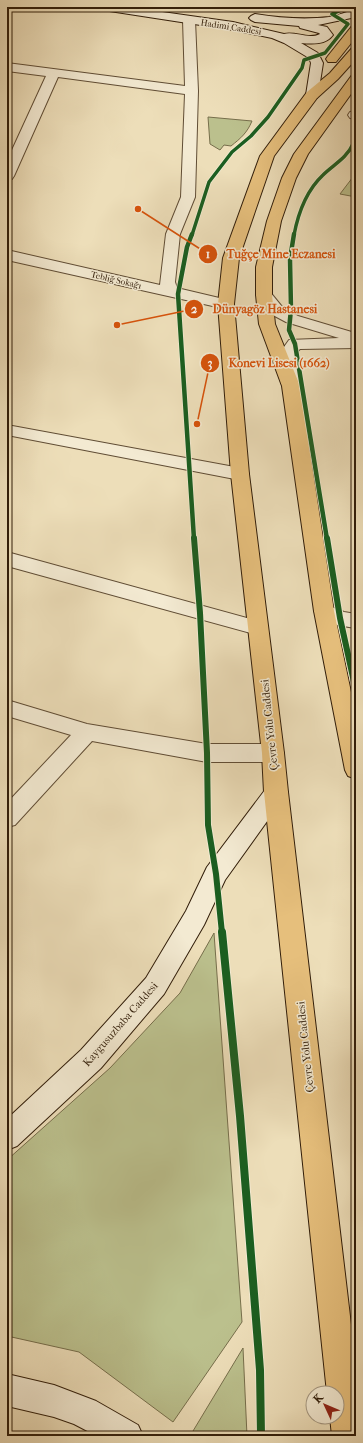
<svg xmlns="http://www.w3.org/2000/svg" width="363" height="1443" font-family="'IM FELL French Canon',serif">
<style>
.green{fill:#bbc08d;stroke:#766e4b}
.lines{fill:none;stroke-linecap:round;stroke-linejoin:round}
.minor-casing{stroke:#604d35;stroke-width:2}
.tertiary-casing{stroke:#604d35;stroke-width:2}
.secondary-casing{stroke:#311d09;stroke-width:2}
.trunk-casing{stroke:#311d09;stroke-width:2}
.minor{fill:#f3ead2;fill-rule:evenodd}
.tertiary{fill:#f3ead2;fill-rule:evenodd}
.secondary{fill:#f3ead2;fill-rule:evenodd}
.trunk{fill:#e6bf7c;fill-rule:evenodd}
.cycleway-far3-casing{stroke:#f3ead2;stroke-width:5}
.cycleway-far2-casing{stroke:#f3ead2;stroke-width:6}
.cycleway-far1-casing{stroke:#f3ead2;stroke-width:8}
.cycleway-casing{stroke:#f3ead2;stroke-width:10}
.cycleway-far3{stroke:#1b5e20;stroke-width:3.5}
.cycleway-far2{stroke:#1b5e20;stroke-width:4.5}
.cycleway-far1{stroke:#1b5e20;stroke-width:6}
.cycleway{stroke:#1b5e20;stroke-width:8}
.labels{text-anchor:middle;stroke-width:3;stroke-linejoin:round;paint-order:stroke}
.far-street-label{font-size:9px;fill:#311d09;stroke:#f3ead2}
.street-label{font-size:11px;fill:#311d09;stroke:#f3ead2}
.leader{fill:none;stroke:#d6530c;stroke-width:1.5}
.callout-dot{fill:#d6530c;stroke:#f3ead2;stroke-width:1.5}
.mark-label{font-size:12px;text-anchor:middle;font-weight:bold;fill:#fff}
.callout-label{font-size:12px;text-anchor:middle;font-weight:bold;fill:#d6530c;stroke:#f3ead2;stroke-width:3;stroke-linejoin:round;paint-order:stroke}
</style>
<rect width="100%" height="100%" fill="#eddeb9"/>
<filter id="stains"><feTurbulence type="fractalNoise" baseFrequency=".005" numOctaves="4"/><feColorMatrix values="0 0 0 0 .2 0 0 0 0 .09 0 0 0 0 .02 0 0 0 .5 -.17"/></filter>
<radialGradient id="worn" r=".72"><stop offset=".6" stop-color="#630" stop-opacity="0"/><stop offset="1" stop-color="#630" stop-opacity=".3"/></radialGradient>
<!-- green -->
<g class="green">
<path d="M208 117 252 121C247 133 241 138 231 146L224 145 220 150 210 144Z"/>
<path d="M356 173V197L340 194Z"/>
<path d="M214 933 242 1322 173 1422 79 1352 7 1336V1160L110 1068 180 993Z"/>
<path d="M243 1348 247 1436H190Z"/>
</g>
<g class="lines">
<defs>
<g id="minor">
<path d="M189 16 193 18 195 20 198 91 195 197 180 234 175 282 177 288 232 301 234 304 232 307 226 309 7 260V250L160 285 166 234 181 197 185 94 58 77 14 176 12 179 7 180V161L46 76 7 71V63L185 86 183 20 185 18Z"/>
<path d="M356 111V119L350 118 348 115 350 112Z"/>
<path d="M7 425 240 468 247 470 249 474 247 478 240 480 7 435Z"/>
<path d="M7 552 265 623 268 628 265 633 258 635 7 566Z"/>
<path d="M324 604 344 612 356 614V628C343 626 321 624 314 611L317 606Z"/>
<path d="M7 700 87 724 207 744H273L281 747 284 753 281 759 273 762H207L92 741 15 825 7 827V803L71 735 7 716Z"/>
</g>
<path id="tertiary" d="M264 290 270 292 283 308 298 316 355 333 356 348 300 349 295 354 299 383 296 387 290 388 284 387 281 383 279 354 289 340 339 338 286 322 271 314 256 295 258 292Z"/>
<g id="secondary">
<path d="M97 7H127L233 22 284 34C296 31 308 40 320 34L319 33 300 28 299 26 255 22 251 20 249 18 251 16 255 14C280 18 304 20 329 17 338 15 347 12 356 9V17L318 25 327 27 333 35C326 45 312 44 301 43L318 53 323 63 318 95 317 98H307L306 95 311 63 309 58 284 43 272 38 233 30 103 10 99 9Z"/>
<path d="M276 783 284 786 288 792 225 880 204 925 164 994 101 1068 17 1146 7 1150V1119L81 1050 146 978 186 911 207 867 268 786Z"/>
<path d="M7 1374 54 1385 96 1401 138 1425 143 1436H97L74 1424 54 1417 7 1406Z"/>
</g>
<g id="trunk">
<path d="M356 25V37L336 62H328L326 59 328 56 352 26Z"/>
<path d="M356 47V59L338 79 317 98 274 156 239 258 234 304 249 474 284 753 288 792 356 1367V1436H332L330 1417H337V1393H327L264 792 262 753 231 474 218 304 223 258 260 156 307 92 330 73 352 48Z"/>
<path d="M356 74V87L308 154 296 178 281 221 272 267V295L275 324 300 386 334 611 356 716V779L348 776 345 770 314 611 282 386 259 324 256 295V267L267 221 282 178 294 154 352 75Z"/>
</g>
</defs>
<!-- minor casing -->
<use href="#minor" class="minor-casing"/>
<!-- tertiary casing -->
<use href="#tertiary" class="tertiary-casing"/>
<!-- secondary casing -->
<use href="#secondary" class="secondary-casing"/>
<!-- trunk casing -->
<use href="#trunk" class="trunk-casing"/>
<!-- minor -->
<use href="#minor" class="minor"/>
<!-- tertiary -->
<use href="#tertiary" class="tertiary"/>
<!-- secondary -->
<use href="#secondary" class="secondary"/>
<!-- trunk -->
<use href="#trunk" class="trunk"/>
<defs>
<g id="cycleway-far3">
<path d="M192 235 209 182 232 152 251 136 268 117 302 68 304 60 325 53 348 24 332 14 349 7"/>
<path d="M294 235C298 214 307 190 323 175 333 165 347 158 353 144 357 135 354 124 356 114"/>
</g>
<g id="cycleway-far2">
<path d="M192 234 187 247 178 294 194 539"/>
<path d="M294 234 290 259 291 309 289 330 295 344 327 539"/>
</g>
<g id="cycleway-far1">
<path d="M194 538 200 613 207 753 208 825 216 874 222 933"/>
<path d="M327 538 340 618 356 691"/>
</g>
<path id="cycleway" d="M222 932 240 1116 260 1370 261 1436"/>
</defs>
<!-- cycleway-far3 casing -->
<use href="#cycleway-far3" class="cycleway-far3-casing"/>
<!-- cycleway-far2 casing -->
<use href="#cycleway-far2" class="cycleway-far2-casing"/>
<!-- cycleway-far1 casing -->
<use href="#cycleway-far1" class="cycleway-far1-casing"/>
<!-- cycleway casing -->
<use href="#cycleway" class="cycleway-casing"/>
<!-- cycleway-far3 -->
<use href="#cycleway-far3" class="cycleway-far3"/>
<!-- cycleway-far2 -->
<use href="#cycleway-far2" class="cycleway-far2"/>
<!-- cycleway-far1 -->
<use href="#cycleway-far1" class="cycleway-far1"/>
<!-- cycleway -->
<use href="#cycleway" class="cycleway"/>
</g>
<g class="labels">
<!-- far-street labels -->
<g class="far-street-label">
<text transform="translate(231 27) rotate(9)" y="3">Hadimi Caddesi</text>
<text transform="translate(116 280) rotate(13)" y="3">Tebliğ Sokağı</text>
</g>
<!-- street labels -->
<g class="street-label">
<text transform="translate(269 725) rotate(-96)" y="4">Çevre Yolu Caddesi</text>
<text transform="translate(120 1024) rotate(-49)" y="4">Kaygusuzbaba Caddesi</text>
<text transform="translate(305 1047) rotate(-96)" y="4">Çevre Yolu Caddesi</text>
</g>
</g>
<!-- callouts -->
<path class="leader" d="M138 209L208 254M117 325L194 309M197 424L210 363"/>
<g class="callout-dot">
<circle cx="138" cy="209" r="4"/>
<circle cx="117" cy="325" r="4"/>
<circle cx="197" cy="424" r="4"/>
<circle cx="208" cy="254" r="10"/>
<circle cx="194" cy="309" r="10"/>
<circle cx="210" cy="363" r="10"/>
</g>
<g class="mark-label">
<text x="208" y="258">1</text>
<text x="194" y="313">2</text>
<text x="210" y="367">3</text>
</g>
<g class="callout-label">
<text x="281" y="258">Tuğçe Mine Eczanesi</text>
<text x="265" y="313">Dünyagöz Hastanesi</text>
<text x="279" y="367">Konevi Lisesi (1662)</text>
</g>
<!-- margin -->
<rect width="363" height="1443" fill="none" stroke="#eddeb9" stroke-width="24"/>
<rect x="8" y="8" width="347" height="1427" fill="none" stroke="#311d09" stroke-width="2"/>
<rect x="12" y="12" width="339" height="1419" fill="none" stroke="#311d09"/>
<!-- north arrow -->
<g transform="translate(325 1405) rotate(314)"><circle r="19" fill="#f3ead2" stroke="#a59882"/>
<path d="M0-3L7 15L0 10L-7 15Z" fill="#8f2418"/>
<text y="-6" font-size="11" font-weight="bold" text-anchor="middle" fill="#311d09">K</text>
</g>
<rect width="100%" height="100%" filter="url(#stains)"/>
<rect width="100%" height="100%" fill="url(#worn)"/>
</svg>
